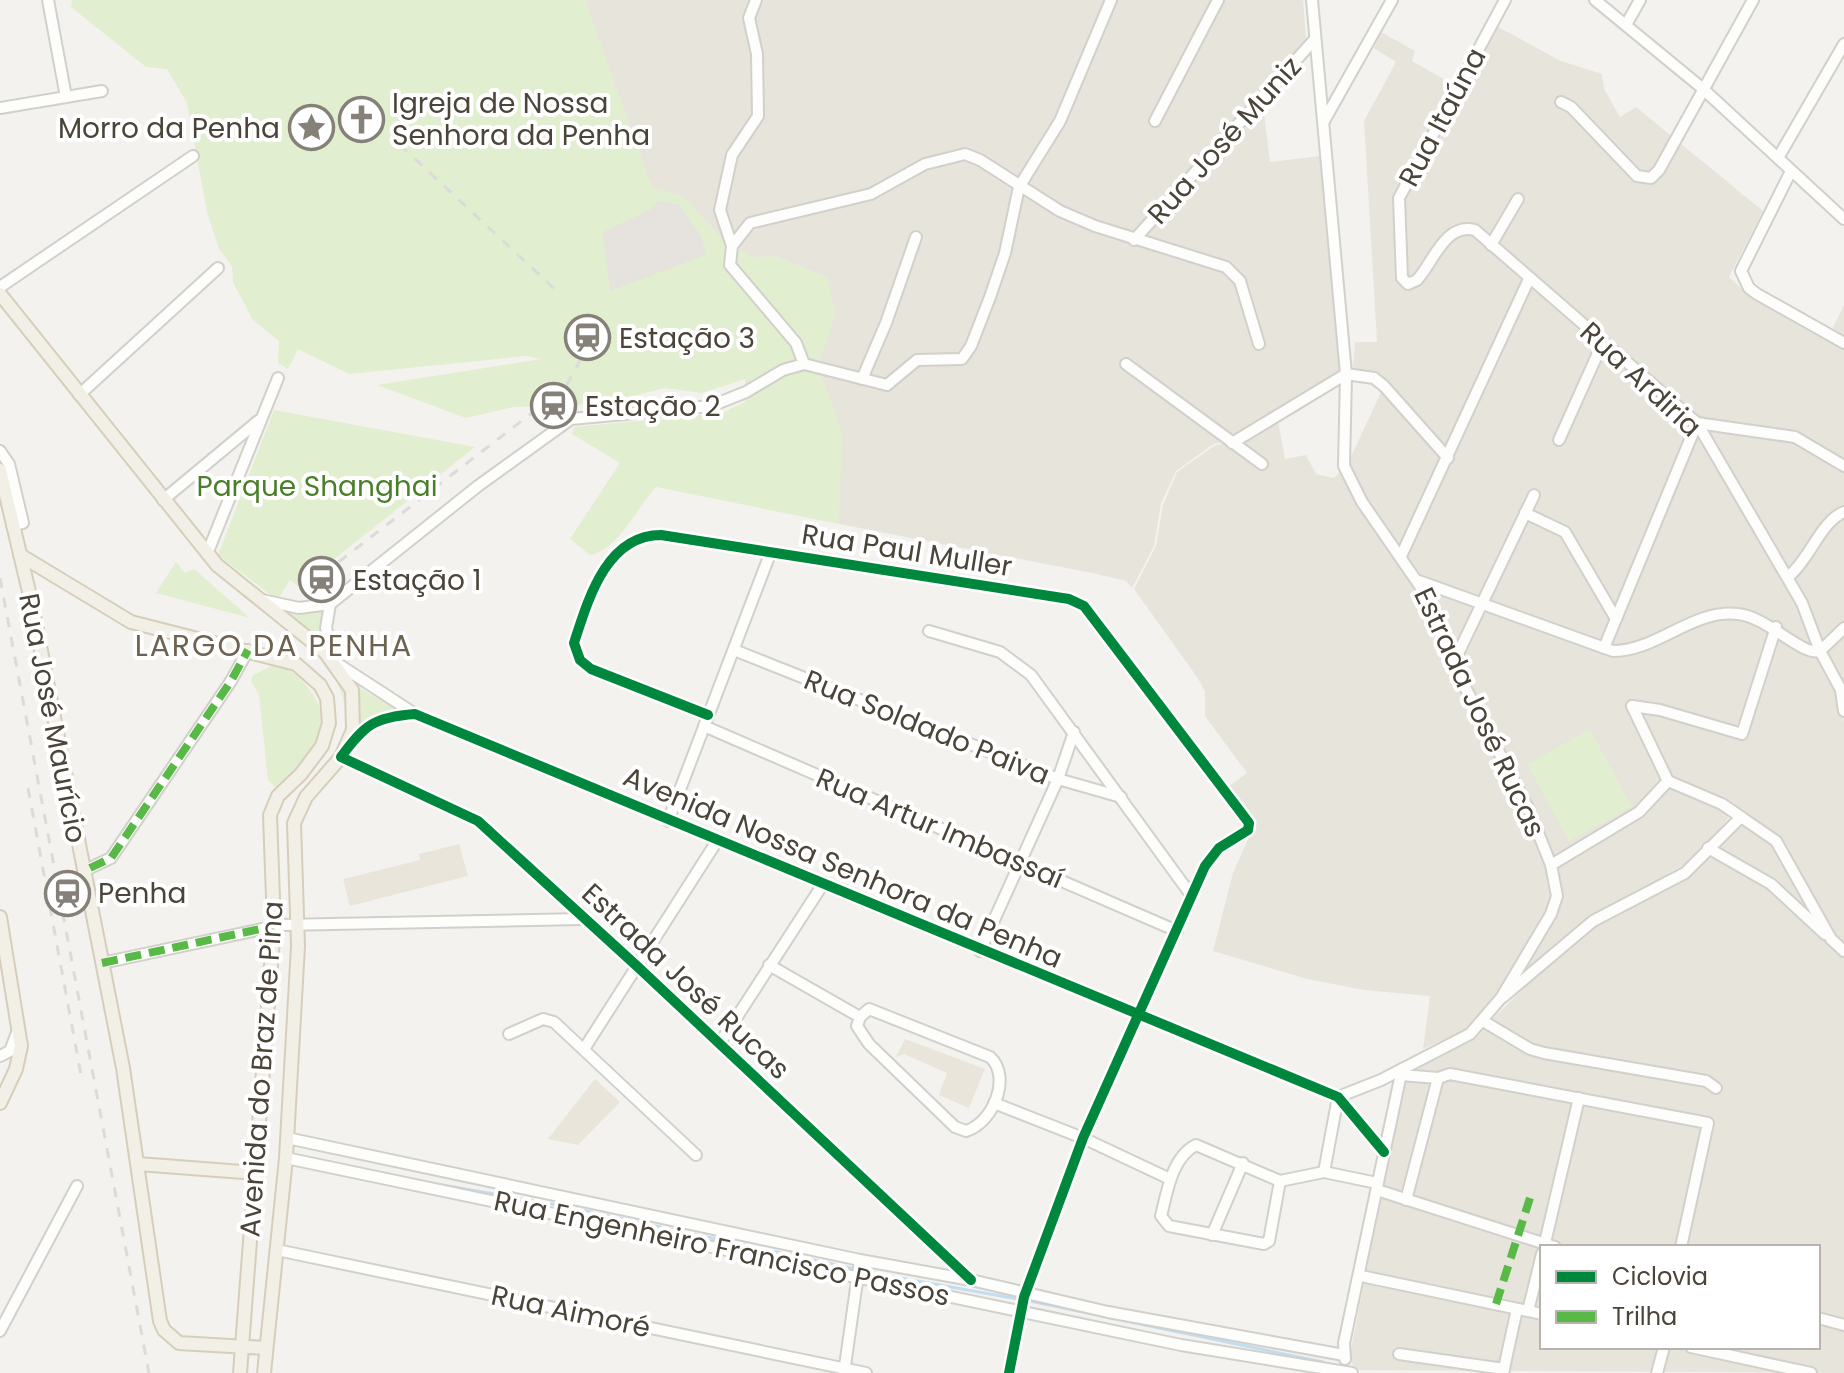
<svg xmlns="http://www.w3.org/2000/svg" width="1844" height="1373" font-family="Poppins,sans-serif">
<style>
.residential{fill:#e7e4dc;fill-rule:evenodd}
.education{fill:#eae5da}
.green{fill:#e1eecf}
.parking{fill:#e6e3df}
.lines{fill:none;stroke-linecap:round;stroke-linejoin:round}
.stream{stroke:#c0ddf1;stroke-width:3}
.minor-casing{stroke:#d2d0cb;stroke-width:14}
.major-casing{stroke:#d6cebb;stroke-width:16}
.minor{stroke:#fdfdfc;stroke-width:10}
.major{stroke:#f2efe6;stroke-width:12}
.rail{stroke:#dbdbda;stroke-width:3;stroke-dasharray:10 10;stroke-linecap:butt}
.quiet{stroke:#58b947;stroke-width:8;stroke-dasharray:16 8;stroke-linecap:butt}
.cycleway-casing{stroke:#fff;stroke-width:15}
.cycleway{stroke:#00873e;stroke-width:10}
.labels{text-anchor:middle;stroke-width:8;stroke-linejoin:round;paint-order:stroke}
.poi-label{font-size:28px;fill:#4b4439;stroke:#fff;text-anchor:start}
.street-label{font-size:28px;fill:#4b4439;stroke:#fff}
.park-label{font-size:28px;fill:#4a7f2a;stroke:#fff}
.neighbourhood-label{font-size:30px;letter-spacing:2px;fill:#6e6250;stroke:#fff}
</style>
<rect width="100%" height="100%" fill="#f4f2ee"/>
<!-- residential -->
<g class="residential">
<path d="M574 0H1303L1306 39 1261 88 1270 162 1320 156 1342 368 1338 377 1251 423 1233 438 1212 445 1176 471 1161 503 1154 546 1132 588 1126 581 1092 573 839 524 838 471 818 365 824 343 827 278 775 256 761 267 721 238 684 197 652 187Z"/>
<path d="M1498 27 1561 61 1602 74 1604 89 1620 117 1636 107 1763 211 1729 277 1742 289 1828 338 1844 305V694L1840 699 1844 722V950L1810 901 1834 949 1844 956V1373L1359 1370 1352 1364 1350 1354 1403 1086 1420 1067 1474 1037 1554 959 1471 1028 1423 1049 1430 996 1364 990 1307 979 1213 951 1233 873 1249 837 1247 827 1222 791 1247 773 1205 716V691L1197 677 1134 589 1156 546 1163 505 1177 472 1214 446 1247 437 1278 421 1285 459 1306 455 1316 474 1334 478 1348 463 1382 390 1370 380H1352L1355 342H1377L1364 121 1396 62 1374 48 1381 32 1415 51 1412 61 1463 90ZM1734 810 1768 829 1741 817 1689 872 1600 919 1557 955 1562 938 1700 855ZM1542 1247H1818V1347H1542Z"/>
</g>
<!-- education -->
<g class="education">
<path d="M459 844 468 876 350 906 343 879 420 860 419 854Z"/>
<path d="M905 1039 985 1069 969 1108 939 1095 947 1073 904 1054 896 1057Z"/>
<path d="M595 1079 620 1102 578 1145 548 1139Z"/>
</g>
<!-- green -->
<g class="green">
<path d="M72 0H585L652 187 684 197 721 238 753 257 775 256 827 278 836 313 818 365 842 433 839 524 656 487C636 509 617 551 590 555L570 539 620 463 572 434 574 427 722 413 745 402V379L702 393 665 388 600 404 513 407 466 418 377 385 541 359 526 356 349 374 298 349 288 369 278 363 279 341 253 320 233 282 232 266 219 249 207 212 187 103 167 69 146 67 71 7Z"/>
<path d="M274 410 475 447 299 587 290 580 280 596H272L218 555Z"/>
<path d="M176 562 185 573 194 569 250 618 156 593Z"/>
<path d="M262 602 289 614 324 611C302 666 366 692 406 712L364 730H347C350 671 301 639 262 602Z"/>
<path d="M274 665C290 668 299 676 309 689 340 727 304 761 279 791L268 780 259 695 251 681 253 675Z"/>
<path d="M1590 729 1632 807 1569 841 1527 764Z"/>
</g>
<!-- parking -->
<path class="parking" d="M658 201 679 204 701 236 706 255 610 291 603 232 651 209Z"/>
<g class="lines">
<!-- stream -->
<path class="stream" d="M413 1180 563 1206 883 1275 1035 1302 1323 1362"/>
<defs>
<g id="minor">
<path d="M48 0 66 97"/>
<path d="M1312 0 1346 374 1344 466 1362 502 1431 602 1443 627 1453 664 1529 810 1551 865 1557 896 1551 914 1501 998 1470 1034 1381 1080 1338 1097"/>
<path d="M1505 0 1399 198 1402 278 1408 284 1417 280C1433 263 1445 222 1475 230L1697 423 1802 603 1820 651 1841 690 1844 711"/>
<path d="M1595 0 1702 88 1844 219"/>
<path d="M1627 23 1640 0"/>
<path d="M1561 102 1571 107 1637 176 1651 178 1659 170 1753 0"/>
<path d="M0 108 102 91"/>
<path d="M1155 121 1218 0"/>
<path d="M1324 121 1392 0"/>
<path d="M1778 158 1844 44"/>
<path d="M1791 171 1741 271 1749 288 1757 294 1844 343"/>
<path d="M1134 240 1315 39"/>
<path d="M1491 245 1518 199"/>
<path d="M732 246 720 210 732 155 758 116 757 54 749 18 756 0"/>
<path d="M0 287 193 156"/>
<path d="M804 364 887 385 917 360 962 359 971 346 990 297 1005 253 1019 187 1060 121 1111 0"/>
<path d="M1126 364 1262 464"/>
<path d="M862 379 886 323 916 237"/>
<path d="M79 395 218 268"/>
<path d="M1697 423 1795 437 1844 466"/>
<path d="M1559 440 1603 342"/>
<path d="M1232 443 1346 374 1374 378 1384 386 1448 458"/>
<path d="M0 451 9 464 23 523 12 525"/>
<path d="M163 500 258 421"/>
<path d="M1525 513 1565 532 1616 619"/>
<path d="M207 554 278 378"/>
<path d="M1401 556 1529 279"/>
<path d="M1788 577C1810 559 1821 521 1844 512"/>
<path d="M1419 581 1613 651C1657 651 1692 609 1738 614 1768 617 1801 656 1820 651"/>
<path d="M262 600 299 608 330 604 478 486 571 419 711 406 746 392 783 370 804 364 796 343 730 265 732 246 750 223 871 194 925 164 965 154 980 160 1060 211 1095 226 1226 267 1240 281 1259 344"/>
<path d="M330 604 326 628 335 662 415 714"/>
<path d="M929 631 1000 652 1031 675 1191 895"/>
<path d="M1604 648 1697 423"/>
<path d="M734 650 1058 779 1121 797"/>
<path d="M1820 651 1844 628"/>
<path d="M1453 664 1534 495"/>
<path d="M1632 706 1660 710 1742 734 1776 627"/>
<path d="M1632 706 1668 781"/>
<path d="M708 715 591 669 580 660 574 643C588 600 606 535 661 535L1069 599 1084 606 1249 823 1248 830 1219 848 1205 866 1083 1138 1024 1297 1009 1373"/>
<path d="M704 726 1177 931"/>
<path d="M668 821 770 554"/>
<path d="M1708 848 1771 884 1825 934"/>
<path d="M1551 865 1639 812 1668 781 1722 804 1741 817"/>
<path d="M90 868 111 858 231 681 248 650"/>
<path d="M980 951 1058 779 1074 732"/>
<path d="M102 963 281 925 582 919"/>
<path d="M769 965 860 1017"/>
<path d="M1503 997 1593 921 1685 873 1741 817 1776 841 1831 939 1844 951"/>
<path d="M869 1009 990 1057C1012 1077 993 1123 966 1131L955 1127 869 1044 857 1026 860 1017Z"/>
<path d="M1483 1021 1530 1049 1544 1053 1706 1081 1716 1088"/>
<path d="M509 1034 543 1019 554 1022 696 1155"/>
<path d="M720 1043 823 884"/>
<path d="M584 1049 717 841"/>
<path d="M0 1056 10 1051 18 1030"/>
<path d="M1401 1075 1438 1078"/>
<path d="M994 1103 1083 1138 1170 1179"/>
<path d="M287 1138 860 1260 971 1280 1108 1312 1344 1355"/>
<path d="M286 1158 1181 1345 1352 1373"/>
<path d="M1324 1172 1338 1097"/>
<path d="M1280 1181 1269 1241 1264 1244 1169 1226 1161 1216C1167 1192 1172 1157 1196 1145L1280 1181 1324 1172 1377 1183"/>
<path d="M1377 1190 1555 1247"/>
<path d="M1406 1200 1438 1078 1450 1074 1708 1123 1681 1247"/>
<path d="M1212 1235 1243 1163"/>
<path d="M1544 1247 1579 1098"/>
<path d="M277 1250 866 1373"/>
<path d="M1361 1276 1542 1314"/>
<path d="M971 1280 639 968 478 821 341 757C365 724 375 717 415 714L1338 1097 1384 1152"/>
<path d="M1528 1311 1542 1254"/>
<path d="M1818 1318 1844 1325"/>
<path d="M0 1331 77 1186"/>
<path d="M1691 1347 1811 1373"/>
<path d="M1399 1354 1504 1369"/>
<path d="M1345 1359 1344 1343 1402 1069"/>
<path d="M844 1373 860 1260"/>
<path d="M1503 1373 1517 1309"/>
<path d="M1657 1373 1664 1347"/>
</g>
<g id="major">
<path d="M0 294 217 565 325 652 352 690 353 730 341 757 306 797 294 823 298 946 286 1158 264 1373"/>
<path d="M0 470 31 600 123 1068 160 1321 164 1330 179 1343 266 1348"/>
<path d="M20 555 131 622 296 664 320 685 327 698 329 723 322 746 301 774 278 796 270 815 274 926 240 1373"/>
<path d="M0 917 21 1046 16 1069 0 1103"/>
<path d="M138 1164 257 1173"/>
</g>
</defs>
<!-- minor casing -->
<use href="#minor" class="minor-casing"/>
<!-- major casing -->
<use href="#major" class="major-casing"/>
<!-- minor -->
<use href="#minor" class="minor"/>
<!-- major -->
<use href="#major" class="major"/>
<!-- rail -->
<g class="rail">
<path d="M400 145 559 293"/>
<path d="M557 403 591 340"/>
<path d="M323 574 550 399"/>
<path d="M0 578 149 1373"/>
<path d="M28 788 81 1075"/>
</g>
<!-- quiet -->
<g class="quiet">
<path d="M90 868 111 858 231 681 248 650"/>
<path d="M102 963 274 926"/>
<path d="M1496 1304 1530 1198"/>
</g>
<defs>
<g id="cycleway">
<path d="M708 715 591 669 580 660 574 643C588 600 606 535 661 535L1069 599 1084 606 1249 823 1248 830 1219 848 1205 866 1083 1138 1024 1297 1009 1373"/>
<path d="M971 1280 639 968 478 821 341 757C365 724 375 717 415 714L1338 1097 1384 1152"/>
</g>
</defs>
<!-- cycleway casing -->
<use href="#cycleway" class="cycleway-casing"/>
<!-- cycleway -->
<use href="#cycleway" class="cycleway"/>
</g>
<!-- icons -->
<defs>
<symbol id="church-ring" viewBox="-11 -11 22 22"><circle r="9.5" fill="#fff" stroke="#868178" stroke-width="1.5"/><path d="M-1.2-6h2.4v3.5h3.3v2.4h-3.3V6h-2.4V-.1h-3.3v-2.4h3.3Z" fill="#868178"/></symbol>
<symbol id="sight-ring" viewBox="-11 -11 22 22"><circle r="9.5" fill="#fff" stroke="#868178" stroke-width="1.5"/><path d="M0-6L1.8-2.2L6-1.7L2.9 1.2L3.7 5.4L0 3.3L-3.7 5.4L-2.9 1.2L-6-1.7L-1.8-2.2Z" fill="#868178"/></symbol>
<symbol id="station-ring" viewBox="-11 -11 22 22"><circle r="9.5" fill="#fff" stroke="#868178" stroke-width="1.5"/><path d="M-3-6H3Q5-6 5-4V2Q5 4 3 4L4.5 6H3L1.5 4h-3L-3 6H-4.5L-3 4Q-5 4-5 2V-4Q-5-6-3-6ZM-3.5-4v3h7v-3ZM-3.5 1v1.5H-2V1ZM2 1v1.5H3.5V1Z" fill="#868178"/></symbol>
</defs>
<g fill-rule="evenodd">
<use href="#church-ring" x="336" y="94" width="51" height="51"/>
<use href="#sight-ring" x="286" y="102" width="51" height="51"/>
<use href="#station-ring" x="562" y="312" width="51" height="51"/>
<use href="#station-ring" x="528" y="380" width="51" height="51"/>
<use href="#station-ring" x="296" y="554" width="51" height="51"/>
<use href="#station-ring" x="42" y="868" width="51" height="51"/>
</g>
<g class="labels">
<!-- poi labels -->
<g class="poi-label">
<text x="392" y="113">Igreja de Nossa<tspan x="392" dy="32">Senhora da Penha</tspan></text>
<text x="280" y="138" text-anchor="end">Morro da Penha</text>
<text x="619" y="348">Estação 3</text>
<text x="585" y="416">Estação 2</text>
<text x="353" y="590">Estação 1</text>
<text x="98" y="903">Penha</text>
</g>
<!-- street labels -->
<g class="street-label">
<text transform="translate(1442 117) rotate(-62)" y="10">Rua Itaúna</text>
<text transform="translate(1224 140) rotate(-48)" y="10">Rua José Muniz</text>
<text transform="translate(1641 379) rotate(43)" y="10">Rua Ardiria</text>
<text transform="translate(907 550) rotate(9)" y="10">Rua Paul Muller</text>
<text transform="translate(1480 712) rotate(65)" y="10">Estrada José Rucas</text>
<text transform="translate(53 718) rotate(79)" y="10">Rua José Maurício</text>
<text transform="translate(927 727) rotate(22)" y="10">Rua Soldado Paiva</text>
<text transform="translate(940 828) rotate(23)" y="10">Rua Artur Imbassaí</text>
<text transform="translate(843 867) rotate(23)" y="10">Avenida Nossa Senhora da Penha</text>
<text transform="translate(686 981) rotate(43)" y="10">Estrada José Rucas</text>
<text transform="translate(261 1069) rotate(-86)" y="10">Avenida do Braz de Pina</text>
<text transform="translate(722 1248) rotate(12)" y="10">Rua Engenheiro Francisco Passos</text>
<text transform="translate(571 1311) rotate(12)" y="10">Rua Aimoré</text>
</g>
<!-- park labels -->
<g class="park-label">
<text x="317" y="496">Parque Shanghai</text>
</g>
<!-- neighbourhood labels -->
<g class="neighbourhood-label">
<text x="274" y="656">LARGO DA PENHA</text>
</g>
</g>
<!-- legend -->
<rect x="1540" y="1245" width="280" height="104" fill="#ffffff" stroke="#b7b4b0" stroke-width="2"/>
<rect x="1556" y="1271" width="40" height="12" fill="#00873e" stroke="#b7b4b0" stroke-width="2"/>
<text x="1612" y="1285" font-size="24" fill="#4b4439">Ciclovia</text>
<rect x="1556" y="1311" width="40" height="12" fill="#58b947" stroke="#b7b4b0" stroke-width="2"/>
<text x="1612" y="1325" font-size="24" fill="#4b4439">Trilha</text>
</svg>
